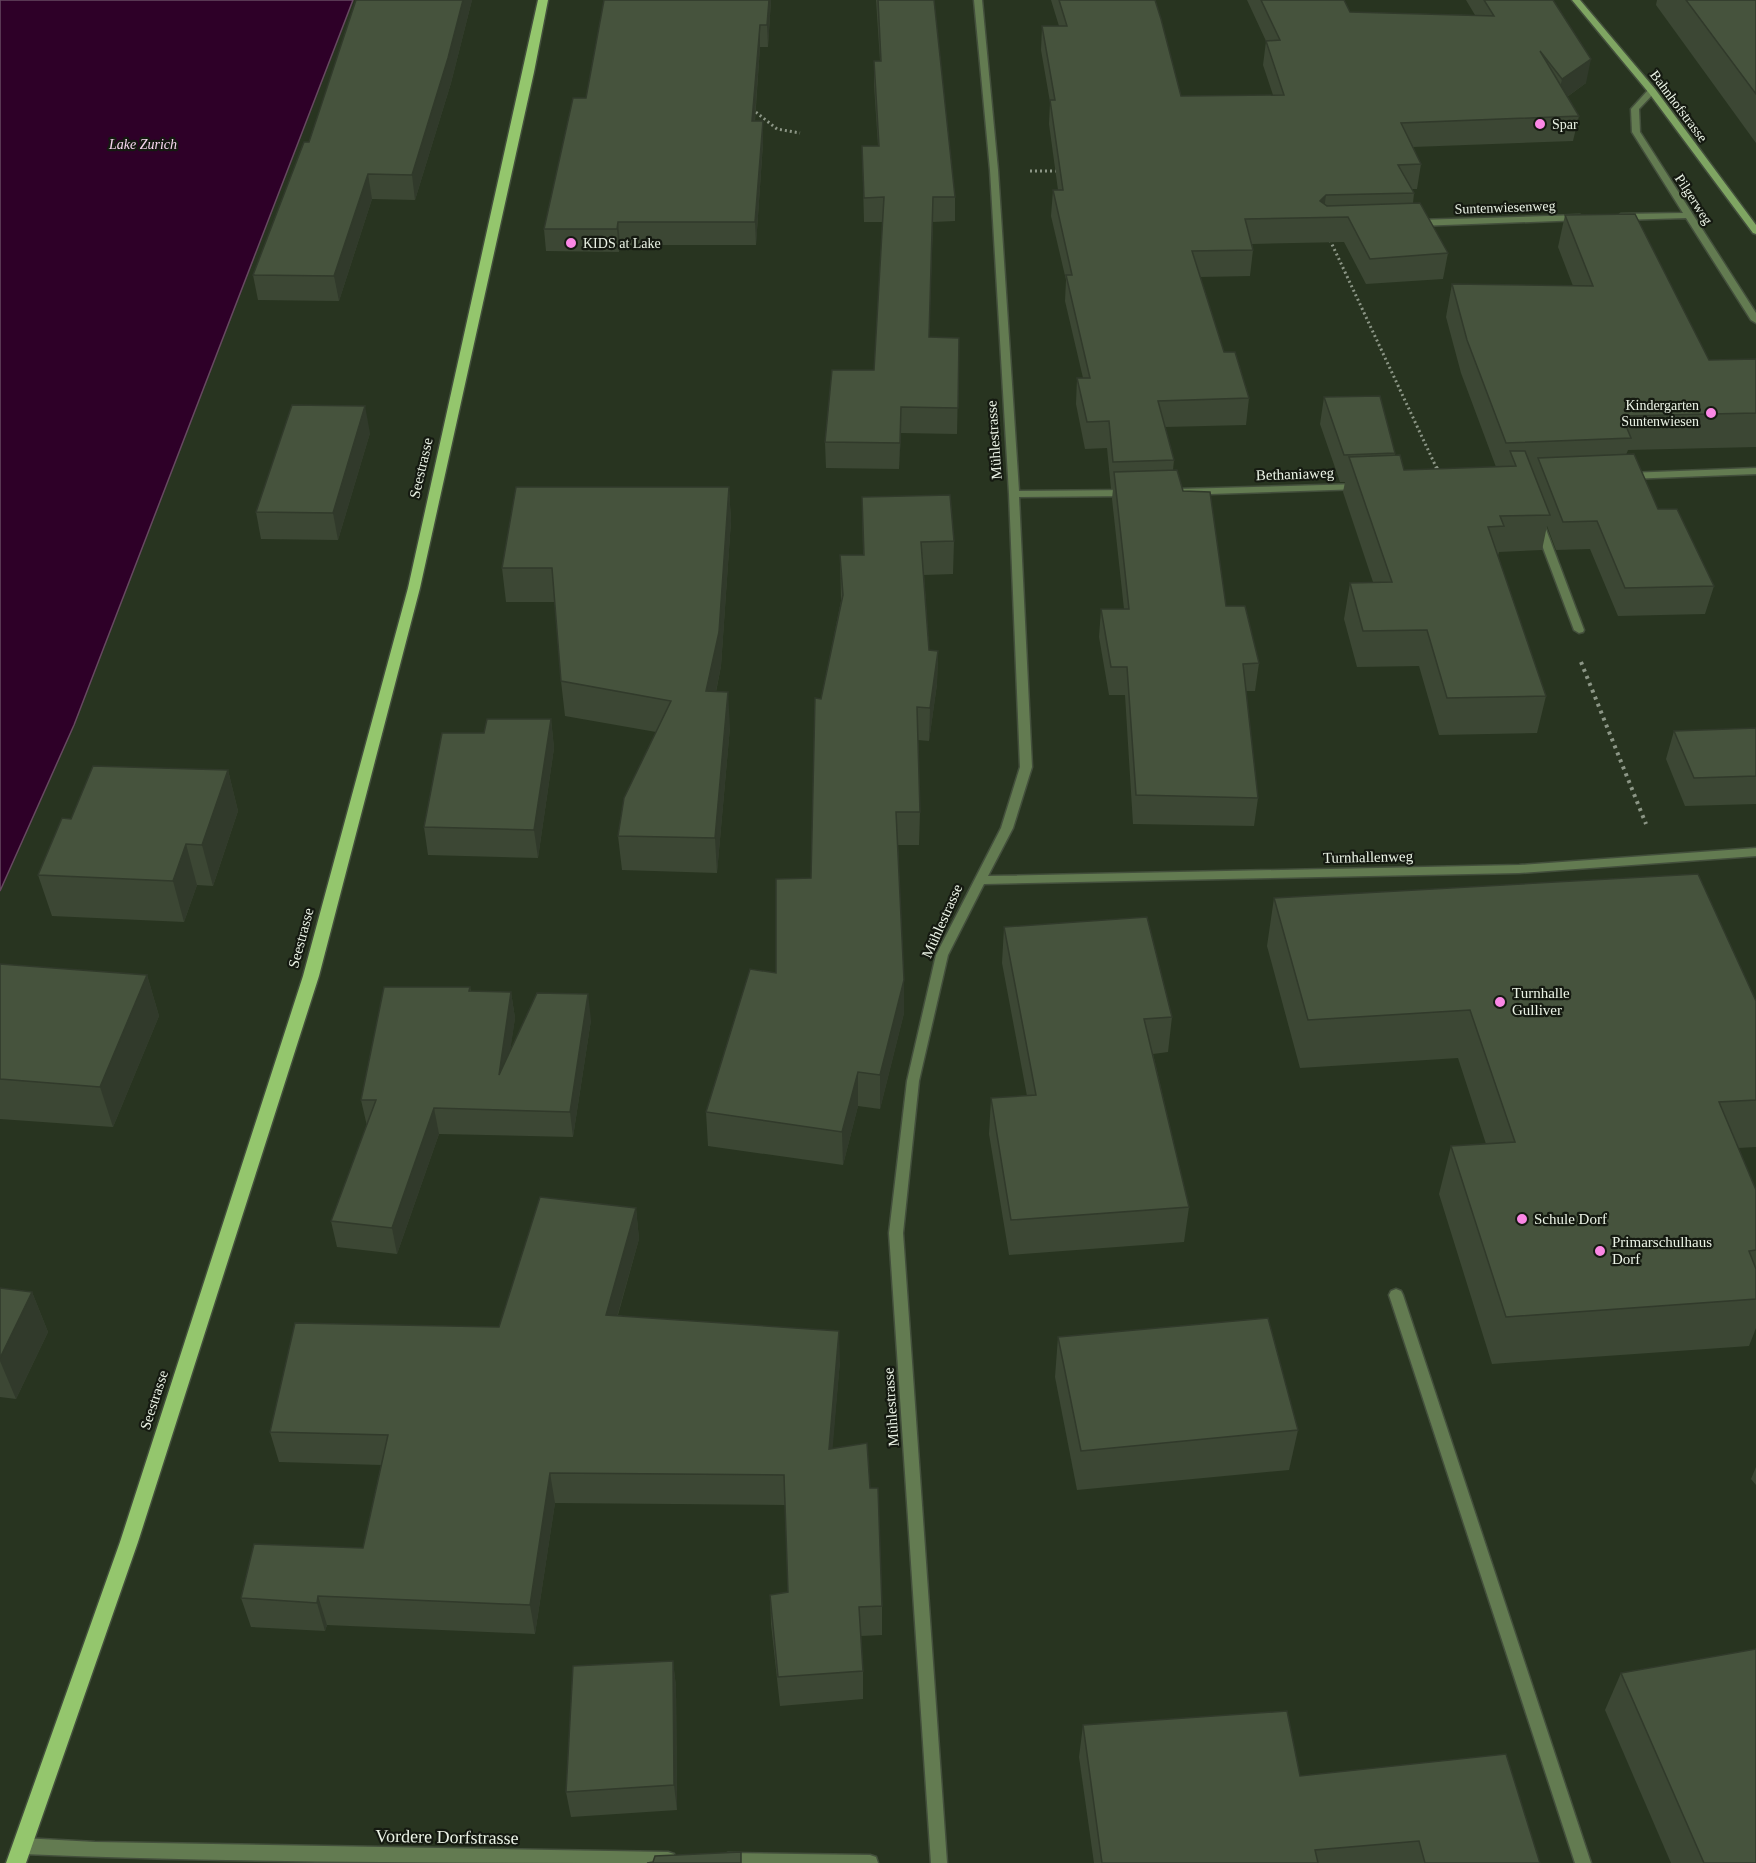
<svg xmlns="http://www.w3.org/2000/svg" width="1756" height="1863" font-family="Georgia,serif">
<style>
.water{fill:#2e0028;stroke:#674961;stroke-width:1.5}
.lines{fill:none;stroke-linecap:round;stroke-linejoin:round}
.lane-casing{stroke:#434f3c;stroke-width:3}
.street-casing{stroke:#434f3c;stroke-width:3}
.secondary-casing{stroke:#434f3c;stroke-width:3}
.primary-casing{stroke:#434f3c;stroke-width:3}
.path-far1{stroke:#8c9686;stroke-width:3;stroke-dasharray:2 3;stroke-linecap:butt}
.path{stroke:#8c9686;stroke-width:4;stroke-dasharray:3 4.5;stroke-linecap:butt}
.lane{fill:#637b51;fill-rule:evenodd}
.street{fill:#637b51;fill-rule:evenodd}
.secondary{fill:#7fa562;fill-rule:evenodd}
.primary{fill:#94c66d;fill-rule:evenodd}
.wall{fill:#3c4734}
.shaded-wall{fill:#313a2b}
.building{fill:#46533d;stroke:#313a2b;stroke-width:1.5}
.poi-dot{fill:#fb87e5;stroke:#151a11;stroke-width:2}
.labels{text-anchor:middle;stroke-width:4.5;stroke-linejoin:round;paint-order:stroke}
.far-street-label{font-size:14px;fill:#ebf3e6;stroke:#151a11}
.far-poi-label{font-size:14px;fill:#ebf3e6;stroke:#151a11;text-anchor:start}
.far-water-label{font-size:14px;font-style:italic;fill:#f7d7ef;stroke:#151a11}
.street-label{font-size:15px;fill:#ebf3e6;stroke:#151a11}
.poi-label{font-size:15px;fill:#ebf3e6;stroke:#151a11;text-anchor:start}
.near-street-label{font-size:18px;fill:#ebf3e6;stroke:#151a11}
</style>
<rect width="100%" height="100%" fill="#283420"/>
<!-- water -->
<path class="water" d="M0 0H353L74 725 0 891Z"/>
<g class="lines">
<defs>
<g id="lane">
<path d="M1539 521 1544 524 1584 630 1583 632 1579 633 1574 630 1534 524Z"/>
<path d="M1396 1289 1401 1291 1403 1295 1591 1863H1575L1389 1295 1391 1291Z"/>
</g>
<g id="street">
<path d="M974 0H982L998 170 1019 491 1128 490 1133 493 1128 496 1019 497 1032 767 1013 828 988 876 1519 865 1756 848V856L1519 873 984 884 948 955 919 1081 903 1233 947 1863H931L889 1233 907 1081 936 955 1001 828 1020 767 1009 494 990 170Z"/>
<path d="M1649 89 1656 91 1639 109 1640 132 1756 313V323L1751 320 1686 218 1621 220 1617 217 1621 214 1683 213 1632 132 1631 109Z"/>
<path d="M1580 215 1584 218 1583 220 1417 226 1413 223 1417 220Z"/>
<path d="M1756 468V474L1628 479 1623 476 1628 473Z"/>
<path d="M1359 484 1364 487 1362 489 1179 495 1174 492 1179 489Z"/>
<path d="M23 1838 95 1842 668 1852 674 1854 676 1860 675 1863C458 1863 240 1863 23 1854L17 1852 15 1846 17 1840Z"/>
<path d="M728 1853 870 1855 876 1857 878 1863H721L722 1855Z"/>
</g>
<path id="secondary" d="M1572 0H1580L1655 89 1756 225V234L1753 233 1649 93Z"/>
<path id="primary" d="M538 0H548L534 72 420 588 319 976 138 1542 26 1863H6L120 1542 303 976 408 588Z"/>
</defs>
<!-- lane casing -->
<use href="#lane" class="lane-casing"/>
<!-- street casing -->
<use href="#street" class="street-casing"/>
<!-- secondary casing -->
<use href="#secondary" class="secondary-casing"/>
<!-- primary casing -->
<use href="#primary" class="primary-casing"/>
<!-- path-far1 -->
<g class="path-far1">
<path d="M752 109 777 129 800 133"/>
<path d="M1030 171H1058"/>
<path d="M1330 240 1437 469"/>
</g>
<!-- path -->
<g class="path">
<path d="M1436 467 1439 473"/>
<path d="M1581 662 1646 824"/>
</g>
<!-- lane -->
<use href="#lane" class="lane"/>
<!-- street -->
<use href="#street" class="street"/>
<!-- secondary -->
<use href="#secondary" class="secondary"/>
<!-- primary -->
<use href="#primary" class="primary"/>
</g>
<!-- wall -->
<g class="wall">
<path d="M356 0H472L451 83 415 200 372 199 339 301 258 300 253 275 309 142Z"/>
<path d="M604 0H771L768 47H760L755 121 763 143 756 245H620L619 252 546 251 544 229 586 98Z"/>
<path d="M876 0H934L955 197V221L933 222 929 337 959 338 957 434 901 433 899 469 826 468 825 442 874 370 883 222H864L862 146H878L874 85V61H880Z"/>
<path d="M1051 0H1155L1181 96 1273 95 1263 65 1266 41 1247 0H1344L1350 12 1475 15 1466 0H1553L1586 83 1567 97 1579 116 1573 141 1413 147 1421 164 1417 189H1412L1414 193 1413 203 1448 253 1443 279 1366 284 1344 242 1252 244 1253 250 1250 276 1200 277 1224 352 1249 398 1246 425 1165 427 1174 460 1173 470 1183 491 1226 606 1259 663 1255 691H1246L1258 798 1254 826 1133 824 1125 695H1109L1099 637 1101 609H1124L1112 499 1113 489H1111L1107 448 1085 449 1076 404 1077 378H1083L1065 301 1066 280 1051 216 1053 190H1058L1049 124 1050 102 1041 50 1042 26H1059Z"/>
<path d="M1657 0H1756V143L1656 5Z"/>
<path d="M1565 215 1709 360 1756 359V447L1628 450 1626 455 1658 509 1714 586 1705 614 1618 616 1590 549 1556 550 1547 526 1542 550 1499 552 1498 556 1546 696 1537 733 1439 735 1419 666 1357 667 1344 619 1350 583 1373 582 1343 492 1345 482H1340L1320 424 1324 397 1395 453V455L1404 470 1496 467 1461 373 1446 317 1452 284 1573 286 1558 247Z"/>
<path d="M370 433 338 540 261 539 256 512Z"/>
<path d="M729 487 731 521 721 666 716 692 730 727 717 873 622 870 618 836 656 732 565 716 561 681 555 602H506L502 568Z"/>
<path d="M862 497 954 541 953 574 924 575 929 650 938 651 937 684 929 741 918 740 920 812 919 845H898L904 1013 880 1109 858 1106 843 1165 708 1146 706 1112 776 973 811 878 821 699 841 601 840 555H863Z"/>
<path d="M551 719 554 748 538 858 428 855 424 827 484 733Z"/>
<path d="M1756 728V804L1685 806 1666 759 1674 731Z"/>
<path d="M228 770 238 811 213 886 197 885 184 922 52 916 38 875Z"/>
<path d="M1274 898 1756 1001V1147L1738 1148 1756 1190V1328L1749 1346 1492 1364 1439 1194 1451 1146 1486 1144 1458 1058 1300 1068 1267 946Z"/>
<path d="M1004 927 1172 1017 1168 1052 1153 1054 1189 1207 1184 1242 1009 1255 989 1134 991 1098 1027 1096 1002 963Z"/>
<path d="M0 964 147 975 159 1016 113 1127 0 1119Z"/>
<path d="M470 987 471 992H511L515 1018 510 1050 591 1020 573 1137 439 1134 397 1254 337 1247 331 1221 367 1126 361 1100Z"/>
<path d="M636 1208 639 1239 618 1315 840 1361 832 1449 870 1488 882 1606V1635L861 1636 863 1671V1699L780 1706 771 1624 770 1595 788 1592 785 1505 555 1503 535 1634 327 1625 325 1631 251 1627 241 1598 363 1548 381 1465 279 1462 270 1432 499 1327Z"/>
<path d="M0 1288 32 1292 48 1332 16 1399 0 1397Z"/>
<path d="M1058 1337 1298 1430 1289 1470 1077 1490 1055 1377Z"/>
<path d="M1756 1467V1485L1751 1479Z"/>
<path d="M673 1661 676 1687 677 1810 571 1817 566 1792Z"/>
<path d="M1621 1673 1756 1863H1671L1605 1710Z"/>
<path d="M1083 1725 1300 1776 1540 1863H1094L1079 1757Z"/>
</g>
<!-- shaded-wall -->
<g class="shaded-wall">
<path d="M463 0H472L451 83 415 200 412 175Z"/>
<path d="M769 0H771L768 47 767 25Z"/>
<path d="M760 25V47L753 143 752 121Z"/>
<path d="M1591 59 1586 83 1557 104 1562 79Z"/>
<path d="M763 121V143L756 245 755 222Z"/>
<path d="M368 174 372 199 339 301 334 276Z"/>
<path d="M1326 195 1323 217 1320 201Z"/>
<path d="M618 222 620 245 619 252 617 229Z"/>
<path d="M365 406 370 433 338 540 333 513Z"/>
<path d="M901 407V433L899 469 900 443Z"/>
<path d="M729 487 731 521 721 666 709 725 706 691Z"/>
<path d="M938 651 937 684 929 741 930 708Z"/>
<path d="M728 692 730 727 717 873 715 838Z"/>
<path d="M551 719 554 748 538 858 534 830Z"/>
<path d="M228 770 238 811 213 886 202 845Z"/>
<path d="M186 844 197 885 184 922 173 881Z"/>
<path d="M147 975 159 1016 113 1127 100 1087Z"/>
<path d="M904 980V1013L880 1109V1075Z"/>
<path d="M511 992 515 1018 503 1100 499 1075Z"/>
<path d="M588 994 591 1020 573 1137 570 1112Z"/>
<path d="M858 1072V1106L843 1165 842 1132Z"/>
<path d="M434 1108 439 1134 397 1254 392 1228Z"/>
<path d="M636 1208 639 1239 609 1345 606 1315Z"/>
<path d="M32 1292 48 1332 16 1399 0 1361V1358Z"/>
<path d="M839 1331 840 1361 830 1479 829 1449Z"/>
<path d="M550 1473 555 1503 535 1634 530 1605Z"/>
<path d="M318 1596 327 1625 325 1631 317 1603Z"/>
<path d="M673 1661 676 1687 677 1810 674 1785Z"/>
</g>
<!-- building -->
<g class="building">
<path d="M356 0H463L448 58 412 175 368 174 334 276 253 275 304 142H309Z"/>
<path d="M604 0H769L767 25H760L752 121H763L755 222H618L617 229H544L573 98H586Z"/>
<path d="M878 0H934L955 197H933L929 337 959 338 958 408 901 407 900 443 825 442 832 370H874L884 197 864 198 862 146H879L874 61H881Z"/>
<path d="M1059 0H1155L1161 19 1181 96 1284 95 1266 41 1280 40 1261 0H1344L1350 12 1494 16 1484 0H1553L1591 59 1562 79 1540 51 1579 116 1401 123 1421 164 1398 165 1414 193 1326 195 1320 201 1327 206 1420 203 1448 253 1370 259 1348 217 1245 219 1253 250 1192 251 1224 352H1235L1249 398 1158 401 1174 460 1113 462 1109 421 1087 422 1077 378H1090L1066 275H1072L1053 190H1063L1050 100H1055L1042 26H1067Z"/>
<path d="M1686 0H1756V94Z"/>
<path d="M1635 214 1709 360 1756 359V413L1622 416 1631 438 1506 443 1467 340 1452 284 1593 286 1565 215Z"/>
<path d="M1380 396 1395 453 1344 455 1324 397Z"/>
<path d="M292 405 365 406 333 513 256 512Z"/>
<path d="M1510 451H1525L1550 515 1500 516 1504 526 1488 527 1546 696 1447 698 1427 630 1363 631 1350 583 1392 582 1349 457 1400 455 1404 470 1516 466Z"/>
<path d="M1634 454 1658 509H1677L1714 586 1625 588 1597 521 1563 522 1538 458Z"/>
<path d="M1177 470 1183 491 1210 492 1226 606H1245L1259 663 1243 664 1258 798 1136 795 1127 667H1111L1101 609H1129L1114 472Z"/>
<path d="M516 487H729L719 632 706 691 728 692 715 838 618 836 624 798 671 701 561 681 552 568H502Z"/>
<path d="M950 495 954 541 921 542 929 650 938 651 930 708 917 707 920 812H896L904 980 880 1075 858 1072 842 1132 706 1112 750 969 776 973V879L811 878 815 698 821 699 843 595 840 555H864L862 497Z"/>
<path d="M487 719H551L534 830 424 827 442 733H484Z"/>
<path d="M1756 728V776L1694 778 1674 731Z"/>
<path d="M93 766 228 770 202 845 186 844 173 881 38 875 62 818 71 819Z"/>
<path d="M1698 874 1756 1001V1100L1719 1102 1756 1190V1250L1749 1251 1756 1269V1299L1506 1317 1451 1146 1515 1142 1470 1010 1308 1020 1274 898Z"/>
<path d="M1147 917 1172 1017 1144 1019 1189 1207 1011 1220 991 1098 1036 1095 1004 927Z"/>
<path d="M0 964 147 975 100 1087 0 1079Z"/>
<path d="M384 987H470L469 991 511 992 499 1075 537 993 588 994 570 1112 434 1108 392 1228 331 1221 376 1100H361Z"/>
<path d="M540 1197 636 1208 606 1315 839 1331 829 1449 867 1443 870 1488H878L882 1606 859 1607 863 1671 778 1677 770 1595 788 1592 784 1475 550 1473 530 1605 318 1596 317 1603 241 1598 254 1544 363 1548 388 1435 270 1432 295 1323 499 1327Z"/>
<path d="M0 1288 32 1292 0 1358Z"/>
<path d="M1268 1318 1298 1430 1081 1451 1058 1337Z"/>
<path d="M1756 1649V1863H1704L1621 1673Z"/>
<path d="M673 1661 674 1785 566 1792 573 1666Z"/>
<path d="M1287 1711 1300 1776 1506 1754 1540 1863H1425L1419 1841 1315 1850 1318 1863H1102L1083 1725Z"/>
<path d="M741 1852V1863H647L653 1862 655 1856Z"/>
</g>
<!-- markers -->
<g class="poi-dot">
<circle cx="1540" cy="124" r="6"/>
<circle cx="571" cy="243" r="6"/>
<circle cx="1711" cy="413" r="6"/>
<circle cx="1500" cy="1002" r="6"/>
<circle cx="1522" cy="1219" r="6"/>
<circle cx="1600" cy="1251" r="6"/>
</g>
<g class="labels">
<!-- far-street labels -->
<g class="far-street-label">
<text transform="translate(1679 106) rotate(53)" y="5">Bahnhofstrasse</text>
<text transform="translate(1694 199) rotate(57)" y="5">Pilgerweg</text>
<text transform="translate(1505 207) rotate(-2)" y="5">Suntenwiesenweg</text>
</g>
<!-- far-poi labels -->
<g class="far-poi-label">
<text x="1552" y="129">Spar</text>
<text x="583" y="248">KIDS at Lake</text>
<text x="1699" y="410" text-anchor="end">Kindergarten<tspan x="1699" dy="16">Suntenwiesen</tspan></text>
</g>
<!-- far-water labels -->
<g class="far-water-label">
<text x="143" y="149">Lake Zurich</text>
</g>
<!-- street labels -->
<g class="street-label">
<text transform="translate(994 440) rotate(-94)" y="5">Mühlestrasse</text>
<text transform="translate(421 468) rotate(-77)" y="5">Seestrasse</text>
<text transform="translate(1295 474) rotate(-2)" y="5">Bethaniaweg</text>
<text transform="translate(1368 857) rotate(-1)" y="5">Turnhallenweg</text>
<text transform="translate(942 921) rotate(-66)" y="5">Mühlestrasse</text>
<text transform="translate(301 938) rotate(-75)" y="5">Seestrasse</text>
<text transform="translate(154 1400) rotate(-72)" y="5">Seestrasse</text>
<text transform="translate(891 1407) rotate(-94)" y="5">Mühlestrasse</text>
</g>
<!-- poi labels -->
<g class="poi-label">
<text x="1512" y="998">Turnhalle<tspan x="1512" dy="17">Gulliver</tspan></text>
<text x="1534" y="1224">Schule Dorf</text>
<text x="1612" y="1247">Primarschulhaus<tspan x="1612" dy="17">Dorf</tspan></text>
</g>
<!-- near-street labels -->
<g class="near-street-label">
<text transform="translate(447 1837) rotate(1)" y="6">Vordere Dorfstrasse</text>
</g>
</g>
</svg>
